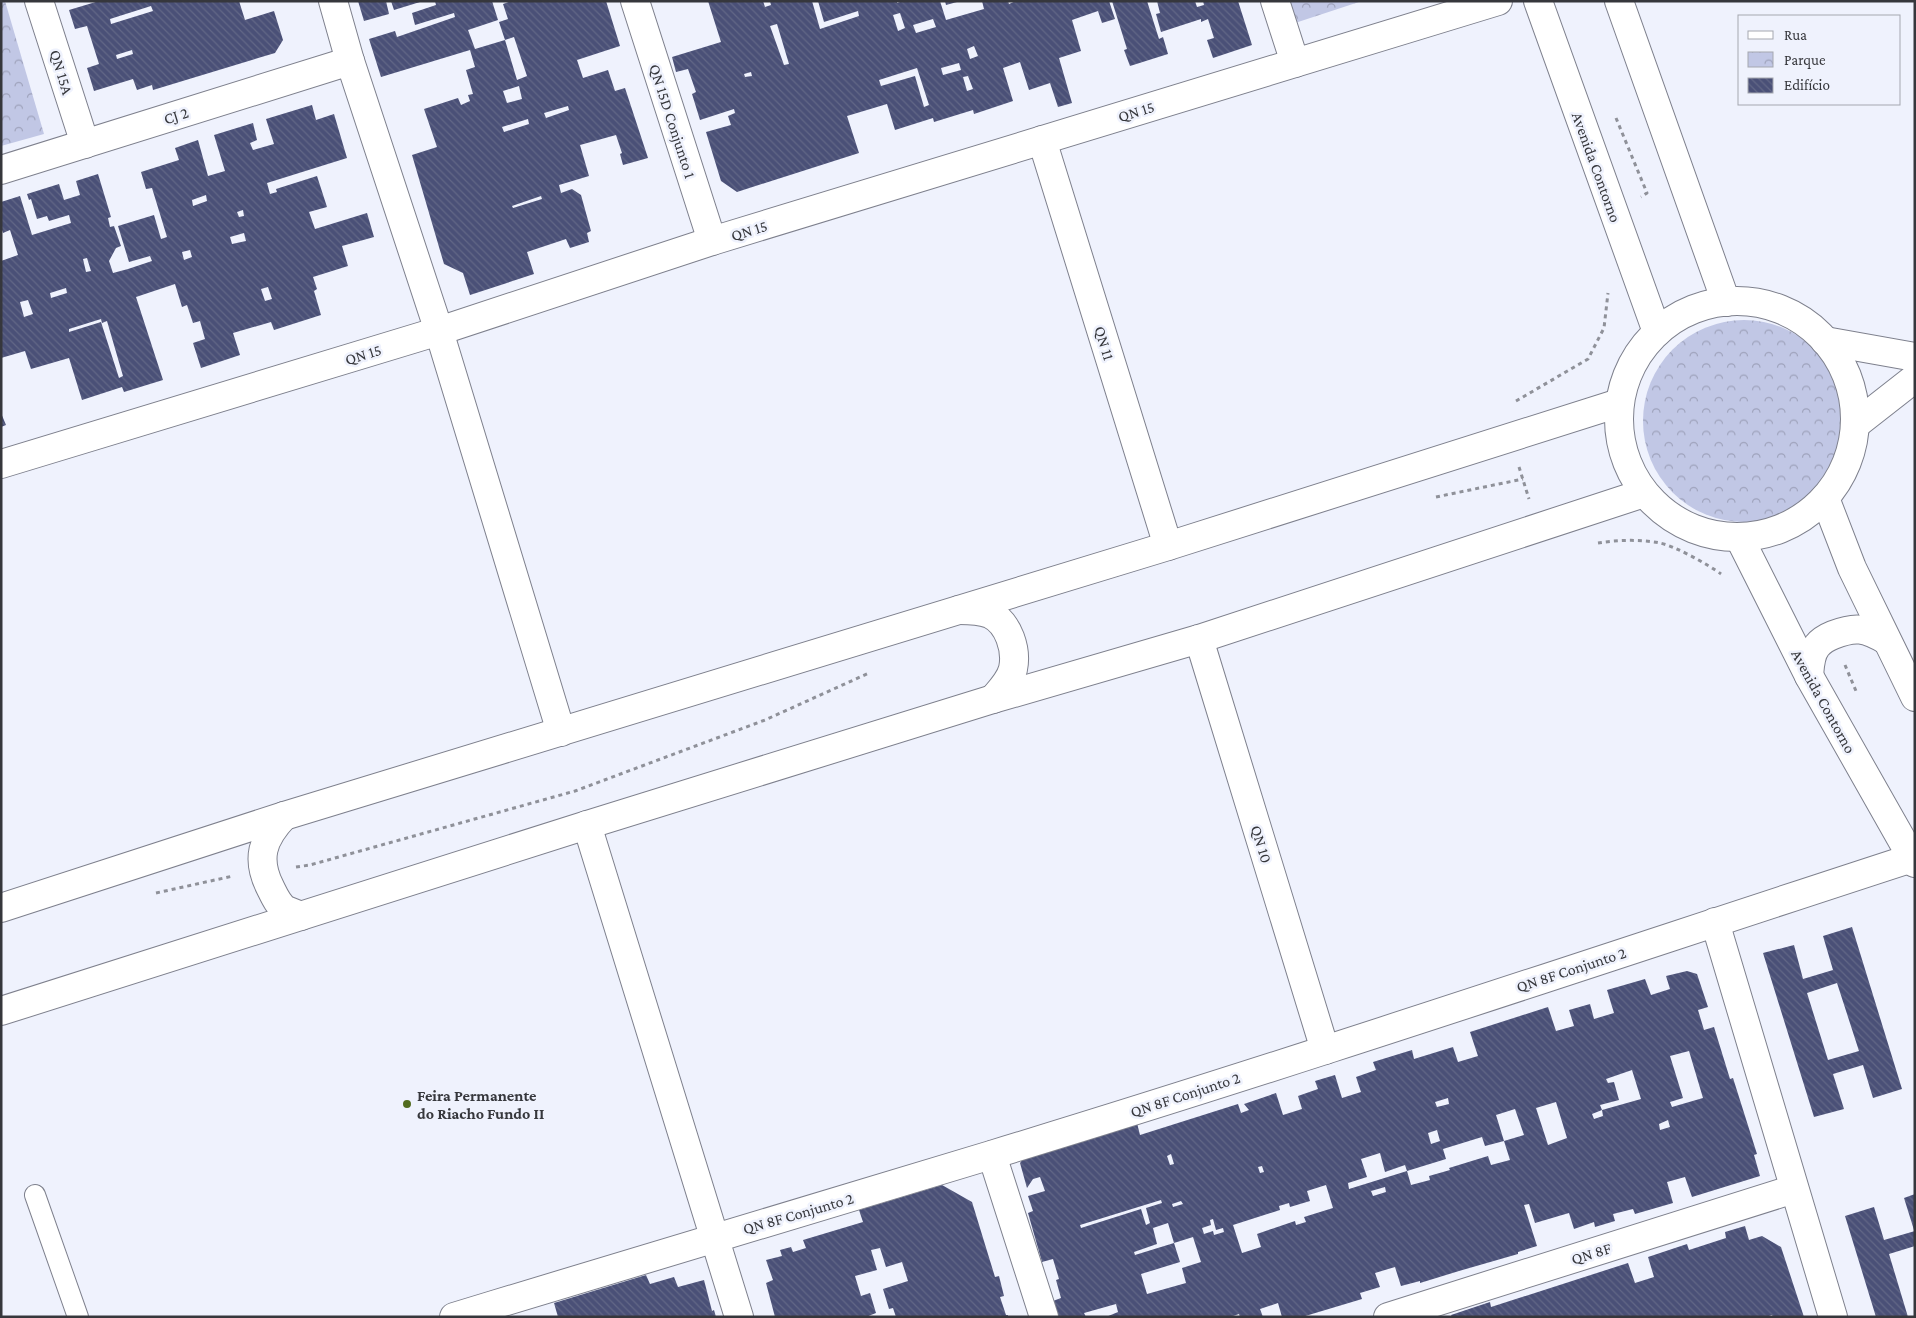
<svg xmlns="http://www.w3.org/2000/svg" width="1916" height="1318" font-family="'Crimson Pro',serif">
<style>
.park{fill:url(#park-crowns)}
.building{fill:url(#building-back-hatch);fill-rule:evenodd}
.lines{fill:none;stroke-linecap:round;stroke-linejoin:round}
.service-casing{stroke:#7e808d;stroke-width:22}
.minor-casing{stroke:#7e808d;stroke-width:30}
.secondary-casing{stroke:#7e808d;stroke-width:30}
.path{stroke:#8f9199;stroke-width:3;stroke-dasharray:4 4;stroke-linecap:butt}
.service{stroke:#fff;stroke-width:20}
.minor{stroke:#fff;stroke-width:28}
.secondary{stroke:#fff;stroke-width:28}
.poi-dot{fill:#526c1f;stroke:#eff2fd;stroke-width:2}
.labels{text-anchor:middle;stroke-width:5;stroke-linejoin:round;paint-order:stroke}
.street-label{font-size:16px;fill:#36373c;stroke:#eff2fd}
.poi-label{font-size:16px;font-weight:bold;fill:#36373c;stroke:#eff2fd;text-anchor:start}
</style>
<defs>
<pattern id="park-crowns" width="20" height="18" patternUnits="userSpaceOnUse" patternTransform="scale(1.25)"><rect width="20" height="18" fill="#c1c7e5"/><path d="M2 6a3 3 0 1 1 6 0M12 15a3 3 0 1 1 6 0" fill="none" stroke="#9ea2bb"/></pattern>
<pattern id="building-back-hatch" width="6" height="6" patternUnits="userSpaceOnUse" patternTransform="scale(1.25)"><rect width="6" height="6" fill="#4a5077"/><path d="M-1 5l2 2M0 0l6 6M5-1l2 2" fill="none" stroke="#626786"/></pattern>
</defs>
<rect width="100%" height="100%" fill="#eff2fd"/>
<!-- park -->
<g class="park">
<path d="M1 1H5L44 134 1 146Z"/>
<path d="M1284 1H1362L1292 24Z"/>
<circle cx="1744" cy="421" r="101"/>
</g>
<!-- building -->
<g class="building">
<path d="M99 1H239L245 20 274 11 283 40 275 53 153 90 152 85 137 90 133 79 94 91 87 68 99 64 87 26 75 29 69 10ZM151 6 153 11 111 24 110 19ZM132 50 133 54 117 59 116 55Z"/>
<path d="M358 1H386L389 14 364 21Z"/>
<path d="M391 1H420V2L394 10Z"/>
<path d="M435 1H492L498 20 468 30 475 49 505 40 517 80 527 76 514 37 505 40 499 22 508 19 503 4 511 1H606L620 46 577 60 583 78 608 70 615 91 625 88 648 158 623 165 620 154 622 153 616 135 580 145 589 176 559 185 561 193 572 189 581 195 591 231 587 233 589 242 570 248 566 239 527 252 534 274 470 295 463 273 444 264 412 155 437 147 424 109 458 98 461 105 470 101 468 95 473 94 466 70 475 67 470 50 381 77 369 39 395 31 397 37 455 17 454 13 415 25 412 13 436 5ZM519 86 522 99 507 103 503 91ZM568 106 569 110 546 118 544 113ZM528 119 529 124 504 132 502 127ZM541 196 542 199 513 208 512 206Z"/>
<path d="M708 1H763L765 7 771 5 770 1H812L820 29 859 16 858 11 824 22 818 1H897V3L903 1H940L946 20 984 9 982 1H1008L1009 4 1016 1H1109L1115 19 1102 23 1098 11 1072 20 1081 51 1059 58 1072 103 1058 107 1050 83 1029 90 1020 62 1003 68 1013 101 974 114 973 110 934 122 933 118 895 130 887 104 847 116 859 153 737 192 721 181 706 132 731 125 728 116 735 113 734 109 700 120 692 94 696 92 688 69 676 72 672 57 721 42ZM900 13 905 28 898 31 893 15ZM933 19 936 27 916 33 913 25ZM777 24 789 64 784 65 770 26ZM974 46 978 56 970 59 967 49ZM959 63 961 70 943 75 941 68ZM917 68 929 105 924 107 915 76 881 86 879 80ZM751 72 752 76 745 77 744 74ZM968 76 973 89 967 91 963 77Z"/>
<path d="M945 1H957V2L946 5Z"/>
<path d="M1112 1H1147L1159 39 1163 37 1168 54 1130 66 1124 50 1127 49Z"/>
<path d="M1157 1H1195L1197 7 1204 5 1203 1H1238L1252 45 1213 58 1207 40 1214 38 1208 19 1201 22V19L1161 32 1156 14 1160 13Z"/>
<path d="M312 105 316 120 334 114 347 158 267 183 270 194 277 192 276 189 317 176 327 207 309 212 315 229 367 213 374 237 342 246 348 266 313 277 317 289 314 291 321 315 274 330 271 322 233 333 240 355 201 368 193 343 205 339 200 321 193 323 187 305 182 307 175 284 136 297 163 380 124 392 122 387 82 400 69 358 31 369 25 351 1 358V261L18 255 10 230 3 233 1 227V202L20 196 32 235 71 223 69 215 49 221 47 216 37 219 31 199 29 200 27 194 59 184 64 200 80 195 76 181 98 174 111 217 108 218 110 227 114 226 121 246 116 248 109 261 113 273 128 269 152 261 150 256 129 262 118 226 154 215 161 239 167 237 152 188 146 189 141 172 179 160 175 148 198 140 208 176 225 171 214 135 253 123 257 140 250 143 253 150 274 144 266 119ZM206 195 207 201 193 206 192 200ZM243 210 244 216 239 217 237 212ZM244 233 246 241 232 244 230 237ZM190 250 192 257 184 260 182 252ZM87 258 91 271 86 272 83 259ZM268 287 272 299 265 301 261 289ZM66 288 67 293 51 298 50 293ZM28 300 33 314 24 317 20 302ZM101 319 102 323 107 321 123 376 119 378 101 322 69 332V329Z"/>
<path d="M1 413 6 425 1 427Z"/>
<path d="M1852 927 1902 1089 1873 1098 1863 1065 1833 1074 1844 1109 1814 1117 1763 953 1794 945 1803 979 1833 970 1823 936ZM1837 983 1859 1051 1828 1060 1807 993Z"/>
<path d="M1687 971 1697 974 1708 1007 1698 1010 1704 1030 1714 1027 1730 1079 1733 1078 1757 1154 1754 1155 1760 1176 1692 1197 1685 1177 1667 1182 1673 1203 1635 1214 1633 1209 1613 1214 1615 1221 1595 1227 1594 1222 1574 1229 1569 1213 1535 1223 1529 1204 1524 1205 1537 1246 1518 1252V1254L1459 1271 1420 1283V1281L1401 1286 1395 1267 1375 1273 1380 1287 1360 1293 1362 1299 1302 1317H1282L1278 1303 1260 1309 1263 1317H1240L1239 1314 1230 1317H1106L1118 1312 1116 1304 1084 1313 1086 1317H1058L1053 1301 1061 1298 1056 1280 1059 1279 1053 1259 1042 1262 1028 1213 1033 1211 1028 1196 1045 1191 1040 1177 1033 1179 1027 1188 1020 1163 1025 1156 1137 1123 1140 1135 1238 1104 1241 1113 1249 1110 1244 1104 1276 1093 1283 1115 1302 1109 1298 1096 1318 1089 1315 1081 1335 1075 1342 1098 1361 1092 1356 1077 1376 1070 1373 1062 1412 1050 1414 1059 1453 1047 1458 1062 1478 1056 1470 1032 1548 1007 1556 1031 1574 1026 1569 1010 1590 1004 1594 1019 1614 1013 1607 990 1645 979 1651 995 1670 989 1666 976ZM1689 1051 1703 1098 1672 1107 1670 1102 1683 1098 1670 1056ZM1632 1070 1641 1099 1602 1110 1603 1116 1594 1119 1592 1114 1602 1110 1600 1105 1619 1100 1614 1082 1608 1083 1606 1079ZM1448 1098 1449 1104 1437 1107 1435 1102ZM1556 1102 1567 1138 1548 1145 1536 1108ZM1515 1109 1524 1135 1504 1141 1510 1160 1491 1165 1488 1156 1449 1168 1450 1170 1429 1176 1430 1180 1411 1185 1407 1171 1349 1189 1348 1183 1367 1177 1361 1159 1380 1153 1385 1172 1405 1165 1407 1171 1446 1159 1443 1149 1482 1137 1485 1146 1504 1141 1496 1115ZM1668 1120 1670 1127 1660 1130 1659 1124ZM1437 1130 1440 1141 1431 1144 1428 1133ZM1171 1154 1174 1164 1170 1165 1167 1156ZM1262 1166 1264 1172 1260 1173 1258 1167ZM1326 1185 1333 1208 1304 1217 1306 1222 1296 1225 1295 1221 1257 1234 1261 1247 1242 1253 1233 1225 1280 1210 1279 1206 1289 1203 1290 1207 1310 1201 1307 1191ZM1385 1187 1386 1192 1373 1196 1371 1191ZM1161 1200 1162 1203 1146 1208 1150 1223 1146 1225 1141 1209 1081 1228 1080 1225ZM1181 1201 1183 1204 1173 1207 1172 1204ZM1213 1219 1216 1230 1223 1228 1224 1232 1214 1235 1213 1231 1204 1234 1202 1228 1211 1225 1210 1220ZM1168 1223 1174 1243 1193 1237 1201 1262 1182 1268 1186 1283 1147 1294 1141 1274 1180 1262 1174 1243 1135 1255 1134 1252 1157 1244 1153 1228Z"/>
<path d="M942 1185 972 1202 995 1277 999 1276 1004 1296 1000 1297 1006 1315H1008V1317H896L893 1308 889 1309 883 1289 908 1281 902 1262 886 1267 880 1248 871 1250 877 1270 855 1276 861 1296 870 1293 876 1313 866 1317H775L766 1283 773 1280 766 1260 782 1256 780 1250 791 1247 793 1252 806 1248 803 1240 863 1222 859 1210Z"/>
<path d="M1915 1194V1230H1914L1904 1198Z"/>
<path d="M1874 1207 1884 1240 1915 1231V1246L1889 1254 1908 1317H1876L1845 1216Z"/>
<path d="M1745 1226 1749 1240 1762 1236 1781 1247 1804 1317H1773L1772 1315 1766 1317H1452L1451 1315 1490 1302 1491 1307 1628 1263 1635 1283 1654 1277 1648 1257 1687 1244 1689 1250 1726 1238 1725 1232Z"/>
<path d="M646 1275 650 1284 674 1277 678 1287 704 1280 712 1311 714 1310 716 1317H558L554 1303Z"/>
</g>
<g class="lines">
<defs>
<path id="service" d="M35 1195 78 1317"/>
<g id="minor">
<path d="M39 1 85 144"/>
<path d="M333 1 350 61 439 331 561 732"/>
<path d="M635 1 712 241"/>
<path d="M1275 1 1295 63"/>
<path d="M1042 140 1168 546"/>
<path d="M1 170 350 61"/>
<path d="M1825 341 1915 357"/>
<path d="M1855 425 1915 378"/>
<path d="M1 464 439 331 712 241 1498 1"/>
<path d="M1199 639 1325 1050"/>
<path d="M587 825 739 1317"/>
<path d="M1715 922 1833 1317"/>
<path d="M992 1155 1044 1317"/>
<path d="M454 1317C633 1262 813 1210 991 1155 1300 1061 1605 958 1912 858"/>
<path d="M1388 1317 1794 1189"/>
</g>
<g id="secondary">
<path d="M1538 1 1657 332"/>
<path d="M1619 1 1726 302"/>
<circle cx="1737" cy="419" r="118"/>
<path d="M1825 498 1852 568 1915 697"/>
<path d="M1739 537 1809 676 1915 863"/>
<path d="M959 610C970 610 980 610 990 614 1009 623 1017 650 1013 669 1010 681 1001 690 993 699"/>
<path d="M1809 676C1810 666 1810 654 1817 646 1821 641 1828 637 1833 635 1856 626 1865 628 1886 640"/>
<path d="M284 816C262 839 256 859 270 887 274 895 278 905 286 910 291 912 296 914 301 916"/>
<path d="M1 908 284 816 1168 546 1619 403"/>
<path d="M1 1011 587 825 993 699 1199 639 1644 493"/>
</g>
</defs>
<!-- service casing -->
<use href="#service" class="service-casing"/>
<!-- minor casing -->
<use href="#minor" class="minor-casing"/>
<!-- secondary casing -->
<use href="#secondary" class="secondary-casing"/>
<!-- path -->
<g class="path">
<path d="M1616 118 1647 193 1641 197"/>
<path d="M1516 401 1588 359 1604 328 1608 293"/>
<path d="M1519 467 1529 499"/>
<path d="M1436 497 1523 479"/>
<path d="M1598 543C1617 540 1640 539 1660 543 1675 546 1709 565 1721 574"/>
<path d="M1845 665 1856 691"/>
<path d="M296 867 310 865 575 791 765 720 869 673"/>
<path d="M156 893 233 876"/>
</g>
<!-- service -->
<use href="#service" class="service"/>
<!-- minor -->
<use href="#minor" class="minor"/>
<!-- secondary -->
<use href="#secondary" class="secondary"/>
</g>
<!-- markers -->
<circle class="poi-dot" cx="407" cy="1104" r="5"/>
<g class="labels">
<!-- street labels -->
<g class="street-label">
<text transform="translate(62 72) rotate(73)" y="6">QN 15A</text>
<text transform="translate(1136 111) rotate(-17)" y="6">QN 15</text>
<text transform="translate(176 115) rotate(-17)" y="6">CJ 2</text>
<text transform="translate(673 121) rotate(72)" y="6">QN 15D Conjunto 1</text>
<text transform="translate(1597 167) rotate(70)" y="6">Avenida Contorno</text>
<text transform="translate(749 230) rotate(-17)" y="6">QN 15</text>
<text transform="translate(1105 343) rotate(73)" y="6">QN 11</text>
<text transform="translate(363 354) rotate(-17)" y="6">QN 15</text>
<text transform="translate(1824 701) rotate(61)" y="6">Avenida Contorno</text>
<text transform="translate(1262 844) rotate(73)" y="6">QN 10</text>
<text transform="translate(1571 969) rotate(-18)" y="6">QN 8F Conjunto 2</text>
<text transform="translate(1185 1094) rotate(-18)" y="6">QN 8F Conjunto 2</text>
<text transform="translate(798 1213) rotate(-16)" y="6">QN 8F Conjunto 2</text>
<text transform="translate(1591 1253) rotate(-17)" y="6">QN 8F</text>
</g>
<!-- poi labels -->
<g class="poi-label">
<text x="417" y="1101">Feira Permanente<tspan x="417" dy="18">do Riacho Fundo II</tspan></text>
</g>
</g>
<!-- border -->
<rect width="1916" height="1318" fill="none" stroke="#36373c" stroke-width="5"/>
<!-- legend -->
<rect x="1738" y="15" width="162" height="90" fill="#eff2fd" stroke="#a5a7b0"/>
<rect x="1748" y="31" width="25" height="8" fill="#ffffff" stroke="#a5a7b0"/>
<text x="1784" y="40" font-size="15" fill="#36373c">Rua</text>
<rect x="1748" y="52" width="25" height="15" fill="url(#park-crowns)" stroke="#a5a7b0"/>
<text x="1784" y="65" font-size="15" fill="#36373c">Parque</text>
<rect x="1748" y="78" width="25" height="15" fill="url(#building-back-hatch)" stroke="#a5a7b0"/>
<text x="1784" y="90" font-size="15" fill="#36373c">Edifício</text>
</svg>
